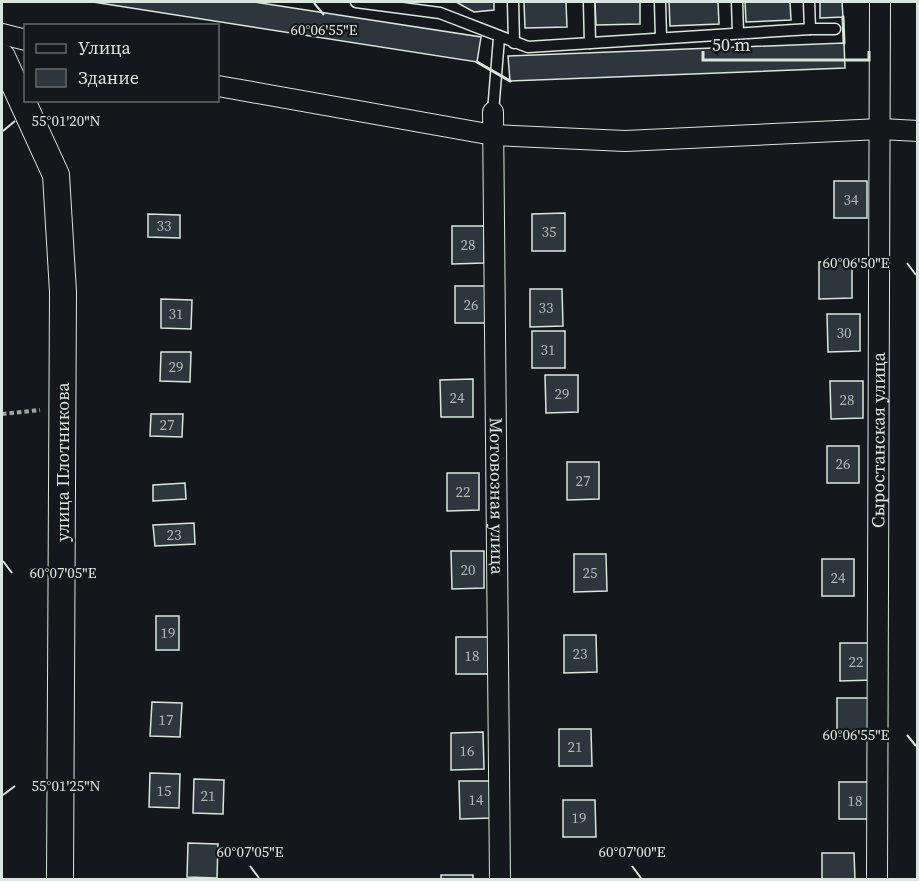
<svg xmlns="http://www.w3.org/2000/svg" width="919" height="881" font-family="'Source Serif 4',serif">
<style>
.building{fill:#2c363c;stroke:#d8e6dc;stroke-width:1.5}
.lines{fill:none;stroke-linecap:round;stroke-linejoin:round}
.service-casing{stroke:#d8e6dc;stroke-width:13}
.minor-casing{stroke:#d8e6dc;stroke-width:22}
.tertiary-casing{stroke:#d8e6dc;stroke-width:28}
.path{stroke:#9da8a2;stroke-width:4;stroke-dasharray:4.5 3;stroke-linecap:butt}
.service{stroke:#14181c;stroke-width:10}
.minor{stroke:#14181c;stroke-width:20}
.tertiary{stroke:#14181c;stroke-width:26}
.wall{stroke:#d8e6dc;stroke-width:3}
.ticks{fill:none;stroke:#d8e6dc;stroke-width:2}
.labels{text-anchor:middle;stroke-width:4.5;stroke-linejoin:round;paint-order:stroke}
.number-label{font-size:15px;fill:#adbab4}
.street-label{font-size:18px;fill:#d8e6dc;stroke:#14181c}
.ticks-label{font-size:15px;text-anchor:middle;fill:#d8e6dc;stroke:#14181c;stroke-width:4.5;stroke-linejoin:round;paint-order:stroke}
</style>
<rect width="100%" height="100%" fill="#14181c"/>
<!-- building -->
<g class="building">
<path d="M93 2H254L481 37 477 62Z"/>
<path d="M456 2H494V10L474 12Z"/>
<path d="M524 2H566L567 27 525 28Z"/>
<path d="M595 2H640V24L596 25Z"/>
<path d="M669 2H718L719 24 670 26Z"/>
<path d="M745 2H790L791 20 746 22Z"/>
<path d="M820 2H842L843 17 820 18Z"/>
<path d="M844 43 845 68 510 81 508 56Z"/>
<rect x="834" y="181" width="33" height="37"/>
<path d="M565 213V251H532V214Z"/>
<path d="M148 214 180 215V238L148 237Z"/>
<path d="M452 226H484V263L452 264Z"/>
<path d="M852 261V298L819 299V262Z"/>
<path d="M455 286H487L488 323H455Z"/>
<path d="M530 289H562L563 326 530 327Z"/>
<path d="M161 299 192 300 191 329 161 328Z"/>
<path d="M827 314H860V351L828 352Z"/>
<rect x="532" y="331" width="33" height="37"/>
<path d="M161 352H191L190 382 160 381Z"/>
<path d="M545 375H578V412L546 413Z"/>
<path d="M473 379V417H441L440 380Z"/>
<path d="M830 381H863V418L831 419Z"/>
<path d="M151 414H183L182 437 150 436Z"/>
<rect x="827" y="446" width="32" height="37"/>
<path d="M567 462H599V499L567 500Z"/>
<path d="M447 473H479V510L447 511Z"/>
<path d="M185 483 186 499 153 501V485Z"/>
<path d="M194 523 195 544 155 546 153 525Z"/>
<path d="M451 551H484V588L452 589Z"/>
<path d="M574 554H606L607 591 574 592Z"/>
<rect x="822" y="559" width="32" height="37"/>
<rect x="156" y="616" width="23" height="34"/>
<path d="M564 635H596L597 672 564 673Z"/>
<path d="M456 637H488L489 674H456Z"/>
<path d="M840 643H872L873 680 840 681Z"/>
<path d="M837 698H869L870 735 837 736Z"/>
<path d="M152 702 182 703 180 737 150 736Z"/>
<path d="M559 729H591L592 766H559Z"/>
<path d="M483 732 484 769 451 770V733Z"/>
<path d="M150 773 180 774 179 808 149 807Z"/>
<path d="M194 779 224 780 223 814 193 813Z"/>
<path d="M459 781H492V818L460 819Z"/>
<path d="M839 782H871L872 819H839Z"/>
<path d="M563 800H595L596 837H563Z"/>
<path d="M188 843 218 844 217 878 187 877Z"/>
<path d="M822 853H854L855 880H822Z"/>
<rect x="441" y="875" width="32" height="5"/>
</g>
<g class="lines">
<defs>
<g id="service">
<path d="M356 2 440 13 528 47 810 29 809 2"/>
<path d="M513 2 514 43"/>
<path d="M589 2 590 43"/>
<path d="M660 2 661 38"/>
<path d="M737 2 738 33"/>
<path d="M810 29H835"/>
<path d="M493 112 499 38"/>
</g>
<g id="minor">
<path d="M2 34 26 40"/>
<path d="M218 86 493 135 625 141 881 129 918 131"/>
<path id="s1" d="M493 112 500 880"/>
<path id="s2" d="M877 880 880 2"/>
</g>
<path id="tertiary" d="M2 57 56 175 63 292 60 880"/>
</defs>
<!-- service casing -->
<use href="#service" class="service-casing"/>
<!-- minor casing -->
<use href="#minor" class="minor-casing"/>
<!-- tertiary casing -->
<use href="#tertiary" class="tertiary-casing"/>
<!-- path -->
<path class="path" d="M2 414 40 410"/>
<!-- service -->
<use href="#service" class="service"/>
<!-- minor -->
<use href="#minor" class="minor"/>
<!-- tertiary -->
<use href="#tertiary" class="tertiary"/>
<!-- wall -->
<g class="wall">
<path d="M843 17 844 43"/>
<path d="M477 62 510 81"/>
</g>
</g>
<!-- ticks -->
<path class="ticks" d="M314 3 324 15M3 131 15 121M907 263 916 275M3 561 12 573M907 735 916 746M3 795 15 786M250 866 259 878M632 866 641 878"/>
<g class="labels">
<!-- number labels -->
<g class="number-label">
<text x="851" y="205">34</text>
<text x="164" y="231">33</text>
<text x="549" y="237">35</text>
<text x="468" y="250">28</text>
<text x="471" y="310">26</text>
<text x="546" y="313">33</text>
<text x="176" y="319">31</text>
<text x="844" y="338">30</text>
<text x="548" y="355">31</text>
<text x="176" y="372">29</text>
<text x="562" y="399">29</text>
<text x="457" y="403">24</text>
<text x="847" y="405">28</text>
<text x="167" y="430">27</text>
<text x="843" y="469">26</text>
<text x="583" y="486">27</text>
<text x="463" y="497">22</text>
<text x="174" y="540">23</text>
<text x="468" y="575">20</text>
<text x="590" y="578">25</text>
<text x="838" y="583">24</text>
<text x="168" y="638">19</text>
<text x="580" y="659">23</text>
<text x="472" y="661">18</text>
<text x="856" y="667">22</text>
<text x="166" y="725">17</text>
<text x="575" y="752">21</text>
<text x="467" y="756">16</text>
<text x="164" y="796">15</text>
<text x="208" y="801">21</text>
<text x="476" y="805">14</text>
<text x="855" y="806">18</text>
<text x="579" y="823">19</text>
</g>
<!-- street labels -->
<g class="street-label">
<text dy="6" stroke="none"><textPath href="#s2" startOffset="440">Сыростанская улица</textPath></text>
<text transform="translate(63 462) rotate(-90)" y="6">улица Плотникова</text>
<text dy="6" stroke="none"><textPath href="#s1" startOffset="384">Мотовозная улица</textPath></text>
</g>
</g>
<g class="ticks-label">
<text x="324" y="35">60°06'55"E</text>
<text x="66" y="126">55°01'20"N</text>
<text x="856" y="268">60°06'50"E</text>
<text x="63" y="578">60°07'05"E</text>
<text x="856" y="740">60°06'55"E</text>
<text x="66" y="791">55°01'25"N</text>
<text x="250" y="857">60°07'05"E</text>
<text x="632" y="857">60°07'00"E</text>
</g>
<!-- border -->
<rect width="919" height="881" fill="none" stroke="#d8e6dc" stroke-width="6"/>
<!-- legend -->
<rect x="24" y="24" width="195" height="78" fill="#14181c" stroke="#626a69" stroke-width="1.5"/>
<rect x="36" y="44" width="30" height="9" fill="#14181c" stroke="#626a69" stroke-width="1.5"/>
<text x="78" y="54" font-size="18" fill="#d8e6dc">Улица</text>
<rect x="36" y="69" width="30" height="18" fill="#2c363c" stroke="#626a69" stroke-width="1.5"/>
<text x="78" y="84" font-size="18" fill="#d8e6dc">Здание</text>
<!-- scale -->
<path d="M703 51v9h166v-9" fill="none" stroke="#d8e6dc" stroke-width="3"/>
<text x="712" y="51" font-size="18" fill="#d8e6dc" stroke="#14181c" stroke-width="4.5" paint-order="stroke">50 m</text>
</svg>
